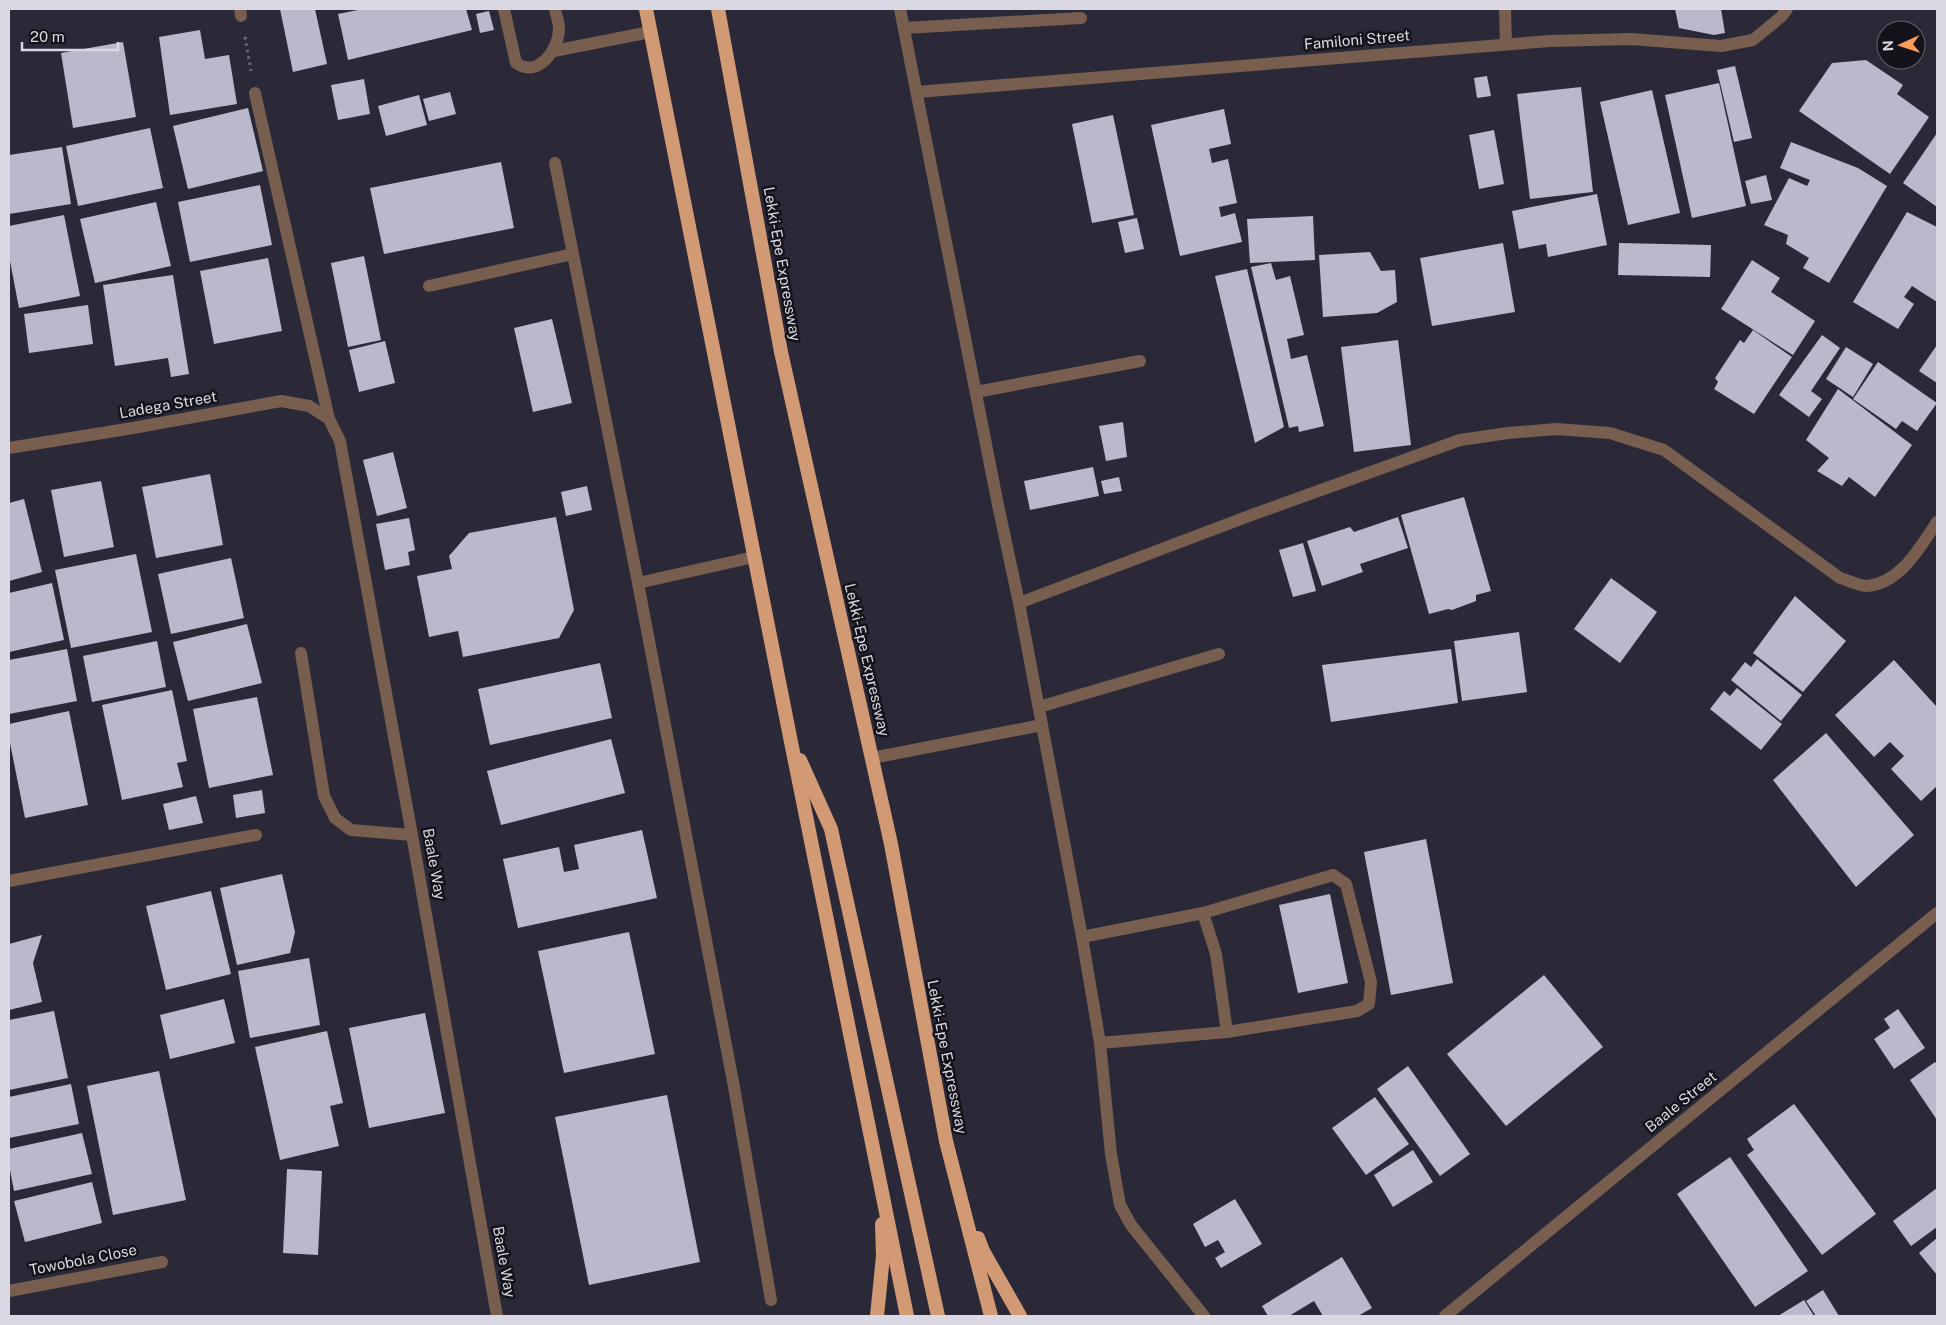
<svg xmlns="http://www.w3.org/2000/svg" width="1946" height="1325" font-family="'Public Sans',sans-serif">
<style>
.building{fill:#bab9cc}
.lines{fill:none;stroke-linecap:round;stroke-linejoin:round}
.path{stroke:#6d6b78;stroke-width:3;stroke-dasharray:2.5 4;stroke-linecap:butt}
.service{stroke:#785e4e;stroke-width:12}
.minor{stroke:#785e4e;stroke-width:12}
.tertiary{stroke:#785e4e;stroke-width:12}
.trunk{stroke:#d29a74;stroke-width:14}
.labels{text-anchor:middle;stroke-width:5;stroke-linejoin:round;paint-order:stroke}
.street-label{font-size:15px;fill:#dad9e3;stroke:#14131a}
</style>
<rect width="100%" height="100%" fill="#2b2938"/>
<!-- building -->
<g class="building">
<path d="M280 9H315L327 64 293 72Z"/>
<path d="M363 9H466L472 30 348 60 338 14Z"/>
<path d="M1675 9H1721L1725 33 1714 35 1679 28Z"/>
<path d="M489 11 494 30 480 33 476 14Z"/>
<path d="M200 30 205 59 229 55 237 104 170 115 159 37Z"/>
<path d="M123 42 136 117 73 128 61 53Z"/>
<path d="M1866 60 1903 85 1897 94 1929 117 1890 174 1799 111 1832 63Z"/>
<path d="M1735 66 1752 138 1734 142 1717 70Z"/>
<path d="M1487 76 1491 96 1477 98 1474 78Z"/>
<path d="M364 79 370 114 338 120 331 85Z"/>
<path d="M1719 83 1746 206 1692 218 1665 95Z"/>
<path d="M1581 87 1593 192 1530 199 1517 94Z"/>
<path d="M1652 90 1680 213 1628 225 1600 102Z"/>
<path d="M450 92 456 114 429 121 423 99Z"/>
<path d="M419 95 427 125 386 136 378 106Z"/>
<path d="M248 108 263 171 188 189 173 126Z"/>
<path d="M1224 109 1231 144 1209 149 1212 163 1228 159 1237 203 1219 207 1221 217 1235 213 1242 242 1180 256 1151 125Z"/>
<path d="M1113 115 1134 215 1092 223 1072 124Z"/>
<path d="M150 128 163 188 78 206 66 146Z"/>
<path d="M1494 130 1504 184 1479 189 1469 135Z"/>
<path d="M1937 133V207L1903 183Z"/>
<path d="M1791 142 1858 168 1887 186 1829 283 1803 268 1809 258 1786 244 1788 235 1764 225 1789 178 1807 186 1810 180 1780 168Z"/>
<path d="M62 147 71 204 9 214V155Z"/>
<path d="M501 162 514 228 384 254 370 188Z"/>
<path d="M1766 175 1772 200 1751 204 1745 181Z"/>
<path d="M260 185 272 245 190 262 178 202Z"/>
<path d="M1597 194 1607 245 1548 257 1546 244 1519 249 1512 211Z"/>
<path d="M156 202 171 266 95 283 80 219Z"/>
<path d="M1907 212 1937 227V302L1912 286 1904 297 1914 304 1898 329 1853 302Z"/>
<path d="M64 215 80 296 19 308 9 256V226Z"/>
<path d="M1313 216 1315 260 1250 263 1247 219Z"/>
<path d="M1137 218 1144 249 1125 253 1118 222Z"/>
<path d="M1503 243 1515 312 1432 326 1420 258Z"/>
<path d="M1619 243 1711 245 1710 277 1618 275Z"/>
<path d="M1370 252 1381 271 1395 270 1397 302 1377 313 1323 317 1319 255Z"/>
<path d="M364 256 381 340 348 347 331 263Z"/>
<path d="M268 258 282 331 214 344 200 271Z"/>
<path d="M1752 260 1780 278 1771 292 1815 321 1793 355 1721 309Z"/>
<path d="M1271 263 1276 280 1290 276 1304 335 1287 339 1291 359 1307 355 1324 426 1299 432 1298 426 1289 428 1251 267Z"/>
<path d="M1247 269 1284 427 1255 443 1215 276Z"/>
<path d="M173 275 189 374 171 377 168 358 115 366 103 285Z"/>
<path d="M88 305 93 344 29 353 24 314Z"/>
<path d="M552 319 572 403 533 412 514 328Z"/>
<path d="M1753 330 1792 357 1754 414 1714 389 1718 382 1715 378 1740 340 1744 343Z"/>
<path d="M1822 335 1840 348 1811 391 1822 399 1809 417 1779 395Z"/>
<path d="M1398 340 1411 445 1354 452 1341 347Z"/>
<path d="M385 341 395 383 359 392 349 350Z"/>
<path d="M1937 345V383L1919 371Z"/>
<path d="M1846 347 1873 364 1853 397 1826 379Z"/>
<path d="M1878 362 1937 403 1917 431 1902 421 1896 429 1853 399Z"/>
<path d="M1838 389 1912 445 1875 497 1849 477 1842 486 1817 471 1829 458 1806 440Z"/>
<path d="M1123 422 1127 457 1106 461 1099 426Z"/>
<path d="M393 452 407 508 377 516 363 460Z"/>
<path d="M1093 467 1099 496 1030 510 1024 481Z"/>
<path d="M210 474 223 545 156 558 142 487Z"/>
<path d="M1119 477 1122 491 1104 494 1101 481Z"/>
<path d="M101 481 114 547 64 557 51 490Z"/>
<path d="M587 486 592 510 566 516 561 492Z"/>
<path d="M1464 497 1491 591 1476 595V601L1452 610 1448 609 1429 614 1401 515Z"/>
<path d="M24 499 42 572 9 581V503Z"/>
<path d="M556 517 574 610 559 638 463 657 458 631 429 637 417 576 452 569 449 556 469 533Z"/>
<path d="M1398 517 1408 548 1360 564 1363 572 1322 586 1307 541 1350 527 1354 532Z"/>
<path d="M409 518 415 550 408 552 410 565 385 570 376 524Z"/>
<path d="M1303 543 1316 591 1293 597 1279 550Z"/>
<path d="M136 554 152 632 71 648 55 570Z"/>
<path d="M231 558 244 618 171 634 158 574Z"/>
<path d="M1611 578 1657 612 1620 663 1574 629Z"/>
<path d="M52 583 64 640 9 652V593Z"/>
<path d="M1795 596 1846 641 1803 692 1753 653Z"/>
<path d="M247 624 262 683 188 701 173 642Z"/>
<path d="M1519 632 1527 692 1462 701 1454 641Z"/>
<path d="M157 641 166 687 92 702 83 656Z"/>
<path d="M67 649 77 701 9 714V660Z"/>
<path d="M1451 649 1458 703 1331 722 1322 665Z"/>
<path d="M1757 659 1802 695 1781 721 1731 680 1745 662 1751 667Z"/>
<path d="M1894 660 1937 707V786L1921 801 1891 769 1904 756 1890 742 1874 757 1835 715Z"/>
<path d="M600 663 612 718 490 745 478 689Z"/>
<path d="M1737 688 1782 724 1761 750 1710 709 1724 691 1730 696Z"/>
<path d="M172 690 187 761 177 763 183 787 122 800 102 705Z"/>
<path d="M257 697 273 775 209 788 193 709Z"/>
<path d="M69 711 88 805 25 818 9 738V724Z"/>
<path d="M1826 733 1914 835 1856 887 1773 780Z"/>
<path d="M611 739 625 793 501 825 487 771Z"/>
<path d="M262 790 265 813 236 818 233 795Z"/>
<path d="M196 796 203 823 169 830 163 804Z"/>
<path d="M642 830 657 898 518 928 503 859 559 847 564 872 579 869 574 845Z"/>
<path d="M1426 839 1453 983 1391 995 1364 852Z"/>
<path d="M282 874 295 932 290 953 237 965 220 888Z"/>
<path d="M211 891 231 974 166 990 146 906Z"/>
<path d="M1330 894 1348 983 1298 993 1279 905Z"/>
<path d="M629 932 655 1054 564 1073 538 951Z"/>
<path d="M42 935 33 963 42 1002 9 1010V944Z"/>
<path d="M309 958 320 1025 250 1038 238 971Z"/>
<path d="M1544 975 1603 1047 1506 1126 1447 1054Z"/>
<path d="M224 999 235 1043 170 1059 160 1015Z"/>
<path d="M1898 1009 1925 1048 1894 1069 1874 1039 1890 1028 1884 1019Z"/>
<path d="M54 1011 68 1078 9 1090V1020Z"/>
<path d="M425 1013 445 1113 369 1128 349 1028Z"/>
<path d="M327 1031 343 1103 330 1106 339 1146 280 1160 255 1047Z"/>
<path d="M1935 1062 1937 1065V1120L1910 1080Z"/>
<path d="M1408 1066 1470 1154 1440 1176 1377 1089Z"/>
<path d="M159 1071 186 1200 113 1215 87 1086Z"/>
<path d="M71 1084 79 1124 9 1138V1097Z"/>
<path d="M667 1095 700 1262 589 1285 555 1117Z"/>
<path d="M1375 1097 1409 1144 1366 1175 1332 1128Z"/>
<path d="M1794 1104 1876 1214 1822 1255 1747 1155 1754 1150 1747 1139Z"/>
<path d="M82 1133 92 1174 14 1191 9 1165V1149Z"/>
<path d="M1413 1150 1433 1182 1393 1207 1374 1175Z"/>
<path d="M1730 1157 1808 1271 1755 1307 1677 1194Z"/>
<path d="M287 1169 322 1171 318 1255 283 1253Z"/>
<path d="M92 1182 102 1223 25 1242 14 1201Z"/>
<path d="M1937 1188V1227L1911 1246 1893 1221Z"/>
<path d="M1235 1199 1262 1244 1221 1268 1215 1258 1225 1252 1218 1240 1205 1247 1193 1224Z"/>
<path d="M1937 1238V1275L1919 1253Z"/>
<path d="M1342 1257 1372 1308 1358 1316H1323L1314 1301 1289 1316H1268L1262 1306Z"/>
<path d="M1823 1290 1839 1316H1816L1806 1301Z"/>
<path d="M1804 1300 1814 1316H1778Z"/>
</g>
<g class="lines">
<!-- path -->
<path class="path" d="M245 37 251 71"/>
<!-- service -->
<g class="service">
<path d="M240 9 241 16"/>
<path d="M904 28 1081 18"/>
<path d="M255 93 329 419"/>
<path d="M555 163 638 583"/>
<path d="M429 286 573 254"/>
<path d="M976 392 1140 361"/>
<path d="M754 557 638 583 734 1087 771 1300"/>
<path d="M301 653 324 796 335 818 351 830 412 835"/>
<path d="M1039 707 1219 654"/>
<path d="M1203 913 1333 875 1346 884 1371 982 1369 1004 1357 1011 1227 1032"/>
<path d="M1082 937 1203 913 1216 954 1227 1032 1100 1043"/>
<path d="M1111 1154 1120 1205 1131 1225 1204 1316"/>
</g>
<!-- minor -->
<g class="minor">
<path d="M504 9 516 63C538 79 559 49 559 29 559 22 556 15 555 9"/>
<path d="M900 9 998 505 1019 603 1082 937 1100 1043 1111 1154"/>
<path d="M1505 9 1506 44"/>
<path d="M554 51 650 32"/>
<path d="M917 92 1550 41 1631 39 1721 46 1753 40 1782 16 1787 9"/>
<path d="M9 448 133 428 281 401 309 406 329 419 340 441 412 835 497 1316"/>
<path d="M1019 603 1257 513 1460 440 1508 433 1556 429 1610 433 1664 450 1840 578C1848 580 1859 586 1867 586 1901 583 1920 547 1937 522"/>
<path d="M872 758 1042 725"/>
<path d="M9 881 256 835"/>
<path d="M9 1291 162 1262"/>
</g>
<!-- tertiary -->
<path class="tertiary" d="M1445 1316 1937 913"/>
<!-- trunk -->
<g class="trunk">
<path d="M646 9 790 737 907 1316"/>
<path d="M718 9 781 352 891 844 946 1141 991 1316"/>
<path d="M800 760 831 829 938 1316"/>
<path d="M978 1238 983 1251 1020 1316"/>
<path d="M877 1316 883 1256 882 1224"/>
</g>
</g>
<g class="labels">
<!-- street labels -->
<g class="street-label">
<text transform="translate(1357 40) rotate(-5)" y="5">Familoni Street</text>
<text transform="translate(782 264) rotate(80)" y="5">Lekki-Epe Expressway</text>
<text transform="translate(168 405) rotate(-10)" y="5">Ladega Street</text>
<text transform="translate(867 660) rotate(77)" y="5">Lekki-Epe Expressway</text>
<text transform="translate(434 864) rotate(80)" y="5">Baale Way</text>
<text transform="translate(947 1057) rotate(79)" y="5">Lekki-Epe Expressway</text>
<text transform="translate(1681 1102) rotate(-39)" y="5">Baale Street</text>
<text transform="translate(83 1260) rotate(-11)" y="5">Towobola Close</text>
<text transform="translate(504 1262) rotate(80)" y="5">Baale Way</text>
</g>
</g>
<!-- border -->
<rect width="1946" height="1325" fill="none" stroke="#dad9e3" stroke-width="20"/>
<!-- north arrow -->
<g transform="translate(1901 45) rotate(267)"><circle r="24" fill="#14131a" stroke="#63626a"/>
<path d="M0-4L9 19L0 12L-9 19Z" fill="#fd9c57"/>
<text y="-8" font-size="14" font-weight="bold" text-anchor="middle" fill="#dad9e3">N</text>
</g>
<!-- scale -->
<path d="M22 42v8h96v-8" fill="none" stroke="#dad9e3" stroke-width="2.5"/>
<text x="30" y="42" font-size="15" fill="#dad9e3" stroke="#14131a" stroke-width="4" paint-order="stroke">20 m</text>
</svg>
